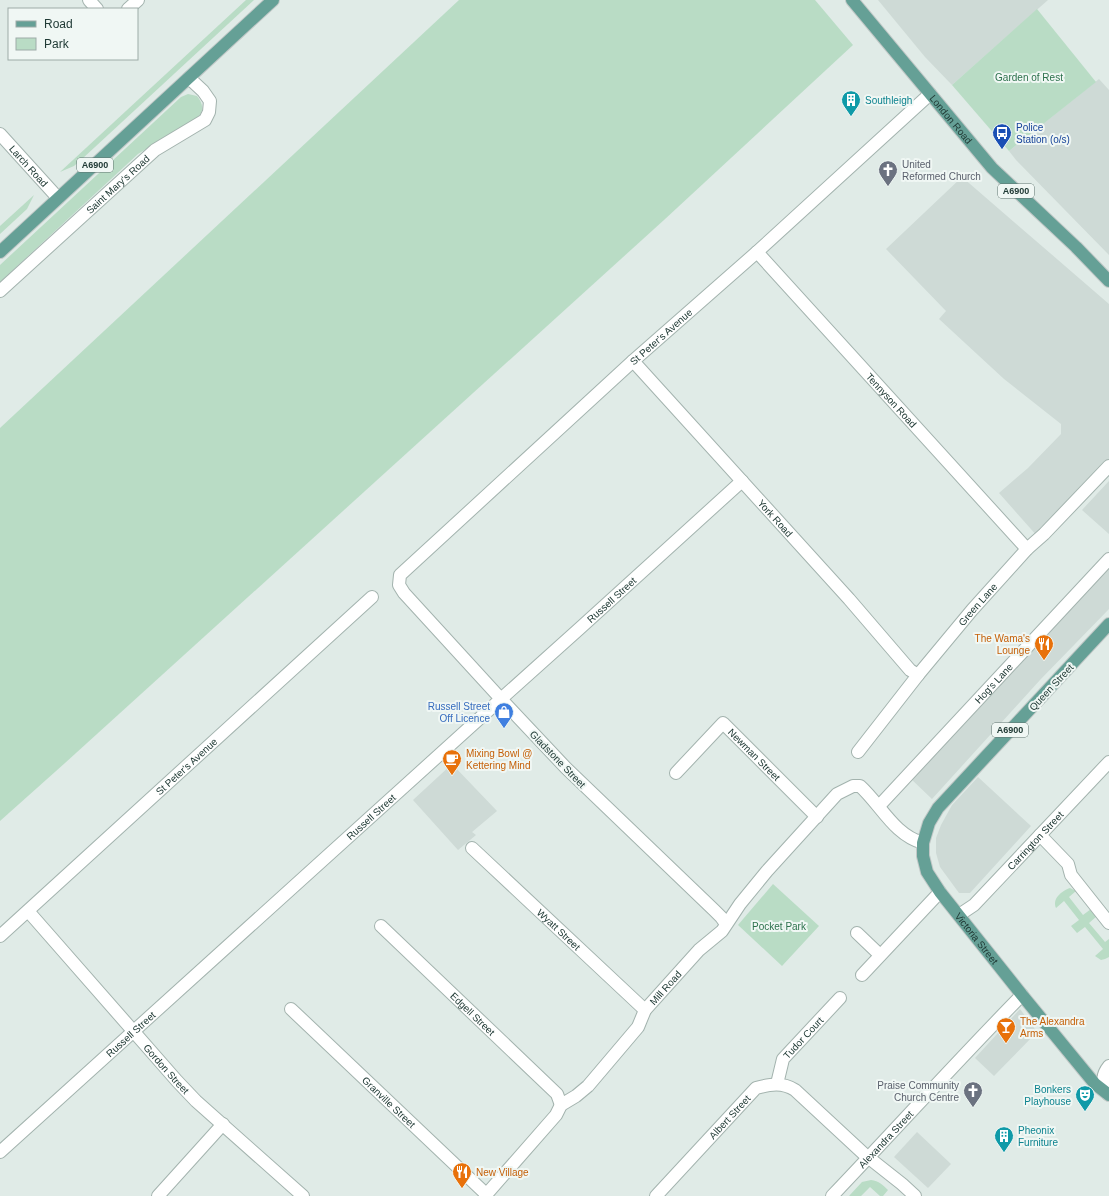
<svg xmlns="http://www.w3.org/2000/svg" width="1109" height="1196" font-family="Helvetica,sans-serif">
<style>
.built{fill:#cedad6}
.green{fill:#b9dcc5}
.lines{fill:none;stroke-linecap:round;stroke-linejoin:round}
.minor-casing{stroke:#a3b3ae;stroke-width:14}
.primary-casing{stroke:#c1c8c7;stroke-width:14}
.minor{stroke:#fff;stroke-width:12}
.primary{stroke:#65a096;stroke-width:12}
.labels{text-anchor:middle;stroke-width:4;stroke-linejoin:round;paint-order:stroke}
.shield{fill:#f0f7f4;stroke:#5f736f;stroke-width:1}
.shield-label{font-size:9px;font-weight:bold;fill:#213b36}
.park-label{font-size:10px;fill:#2c714c;stroke:#f0f7f4}
.culture-label{font-size:10px;fill:#0d838f;stroke:#f0f7f4;text-anchor:start}
.street-label{font-size:10px;fill:#213b36;stroke:#f0f7f4}
.transit-label{font-size:10px;fill:#164399;stroke:#f0f7f4;text-anchor:start}
.worship-label{font-size:10px;fill:#5b616d;stroke:#f0f7f4;text-anchor:start}
.food-label{font-size:10px;fill:#c56008;stroke:#f0f7f4;text-anchor:start}
.shop-label{font-size:10px;fill:#366cbe;stroke:#f0f7f4;text-anchor:end}
</style>
<rect width="100%" height="100%" fill="#e0ebe7"/>
<!-- built -->
<g class="built">
<path d="M878 0H1048L952 85 925 57Z"/>
<path d="M1099 79 1109 90V255L1016 160 1009 151Z"/>
<path d="M962 177 1109 304V459L1072 501 1038 537 999 493 1028 468 1061 434V424L1004 379 939 319 946 311 886 249Z"/>
<path d="M1109 481V534L1082 510Z"/>
<path d="M1109 564V609L1040 680 932 799 910 778Z"/>
<path d="M452 764 497 811 472 832 476 835 458 850 413 800Z"/>
<path d="M978 777 1031 826 970 893H959L940 867 936 853V838L941 825 952 805Z"/>
<path d="M1020 1009 1037 1032 994 1076 975 1058Z"/>
<path d="M917 1132 951 1164 928 1188 894 1157Z"/>
</g>
<!-- green -->
<g class="green">
<path d="M246 0H254L82 159 74 166 60 172Z"/>
<path d="M459 0H815L853 45 664 220 65 763 0 821V428Z"/>
<path d="M1037 9 1096 82 1009 151 952 85Z"/>
<path d="M188 94 197 96C201 101 204 107 201 113 196 122 168 134 159 140 152 145 145 150 138 154L0 282V265L181 97Z"/>
<path d="M34 195 27 209 0 234V226Z"/>
<path d="M773 884 819 926 782 966 738 925Z"/>
<path d="M1070 888 1076 891 1069 897 1083 915 1091 909 1097 916 1089 923 1105 942 1109 939V957L1105 959 1101 960 1095 956 1103 949 1085 927 1077 933 1071 926 1079 920 1064 901 1056 908C1052 898 1062 891 1070 888Z"/>
<path d="M871 1180C879 1181 883 1185 888 1190L883 1196H880L870 1187 861 1196H849L862 1182Z"/>
</g>
<g class="lines">
<defs>
<g id="minor">
<path d="M89 0 97 9"/>
<path d="M128 9 138 0"/>
<path id="s1" d="M0 134 58 198"/>
<path id="s2" d="M757 252 1027 549"/>
<path id="s3" d="M0 291 155 150 205 120 209 112 210 101 203 91 189 78"/>
<path id="s4" d="M633 361 849 599 910 670 918 675"/>
<path id="s5" d="M858 752 918 675 972 610 1027 549 1044 534 1109 466"/>
<path id="s6" d="M676 773 723 723 817 817"/>
<path id="s7" d="M879 806 1109 559"/>
<path d="M1040 835 1068 864 1071 875 1109 923"/>
<path id="s8" d="M472 848 645 1010"/>
<path id="s9" d="M28 911 177 1081 196 1101 303 1196"/>
<path id="s10" d="M959 915 974 905 1109 762"/>
<path id="s11" d="M726 924 721 917 714 910 566 768 501 699 404 593 399 585 400 575 633 361 757 252 930 94"/>
<path id="s12" d="M381 926 557 1094 561 1105"/>
<path d="M857 933 880 955"/>
<path id="s13" d="M0 936 372 597"/>
<path d="M862 975 940 892"/>
<path id="s14" d="M291 1009 486 1194"/>
<path id="s15" d="M777 1084 783 1059 840 998"/>
<path d="M1108 1094C1104 1082 1100 1077 1109 1066"/>
<path id="s16" d="M0 1152 501 699 579 629 742 481"/>
<path d="M158 1196 223 1124"/>
<path id="s17" d="M485 1196 556 1115 561 1105 576 1096 588 1086 638 1027 645 1010 699 950 722 931 740 904 767 871 837 794 853 786H860C881 805 894 835 923 843"/>
<path id="s18" d="M656 1196 756 1088C771 1084 782 1082 795 1090L864 1154 902 1184 915 1196"/>
<path id="s19" d="M832 1196C896 1129 957 1061 1022 995"/>
</g>
<g id="primary">
<path id="s20" d="M852 0 992 168 1076 247 1109 281"/>
<path d="M0 252 273 0"/>
<path id="s21" d="M1109 624 938 808 929 823 923 843V856L927 872 940 892 1022 995 1095 1084 1109 1095"/>
</g>
</defs>
<!-- minor casing -->
<use href="#minor" class="minor-casing"/>
<!-- primary casing -->
<use href="#primary" class="primary-casing"/>
<!-- minor -->
<use href="#minor" class="minor"/>
<!-- primary -->
<use href="#primary" class="primary"/>
</g>
<!-- icons -->
<defs>
<symbol id="building-pin" viewBox="-11 -11 22 30"><path d="M0 17L-7.5 6A9.5 9.5 0 1 1 7.5 6Z" fill="#0f9aa8" stroke="#f0f7f4"/><path d="M-4-6H4V6H1V3H-1V6H-4ZM-2.5-4.3h1.7v1.8h-1.7ZM.8-4.3h1.7v1.8H.8ZM-2.5-1h1.7V.8h-1.7ZM.8-1h1.7V.8H.8Z" fill="#fff"/></symbol>
<symbol id="bus-pin" viewBox="-11 -11 22 30"><path d="M0 17L-7.5 6A9.5 9.5 0 1 1 7.5 6Z" fill="#1a4fb4" stroke="#f0f7f4"/><path d="M-5-6H5V4H4V6H2V4H-2V6H-4V4H-5ZM-3.5-4V0h7V-4ZM-3.5 1.2v1.5H-2V1.2ZM2 1.2v1.5H3.5V1.2Z" fill="#fff"/></symbol>
<symbol id="church-pin" viewBox="-11 -11 22 30"><path d="M0 17L-7.5 6A9.5 9.5 0 1 1 7.5 6Z" fill="#6b7280" stroke="#f0f7f4"/><path d="M-1.2-6h2.4v3.5h3.3v2.4h-3.3V6h-2.4V-.1h-3.3v-2.4h3.3Z" fill="#fff"/></symbol>
<symbol id="restaurant-pin" viewBox="-11 -11 22 30"><path d="M0 17L-7.5 6A9.5 9.5 0 1 1 7.5 6Z" fill="#e8710a" stroke="#f0f7f4"/><path d="M-5-6h1v4h1v-4h1v4h1v-4h1v5L-1.5 .5V6h-2V.5L-5-1ZM5-6V6H3V1.5H1.5Q1.5-4 5-6Z" fill="#fff"/></symbol>
<symbol id="shop-pin" viewBox="-11 -11 22 30"><path d="M0 17L-7.5 6A9.5 9.5 0 1 1 7.5 6Z" fill="#3f7fe0" stroke="#f0f7f4"/><path d="M-5-2.5h2.3a2.7 3.5 0 0 1 5.4 0H5L5.5 6h-11ZM-1.5-2.5h3a1.5 2.3 0 0 0-3 0Z" fill="#fff"/></symbol>
<symbol id="cafe-pin" viewBox="-11 -11 22 30"><path d="M0 17L-7.5 6A9.5 9.5 0 1 1 7.5 6Z" fill="#e8710a" stroke="#f0f7f4"/><path d="M-5.5-4.5H6V0H3Q3 3.5 0 3.5H-2.5Q-5.5 3.5-5.5 0ZM3-3.2v2h1.7v-2ZM-6 4.5H4V6H-6Z" fill="#fff"/></symbol>
<symbol id="bar-pin" viewBox="-11 -11 22 30"><path d="M0 17L-7.5 6A9.5 9.5 0 1 1 7.5 6Z" fill="#e8710a" stroke="#f0f7f4"/><path d="M-6-5H6L.8 .8V4.5H3.5V6h-7V4.5H-.8V.8Z" fill="#fff"/></symbol>
<symbol id="theatre-pin" viewBox="-11 -11 22 30"><path d="M0 17L-7.5 6A9.5 9.5 0 1 1 7.5 6Z" fill="#0f9aa8" stroke="#f0f7f4"/><path d="M-5-5.5Q0-4 5-5.5V0Q5 5 0 6Q-5 5-5 0ZM-3.3-2.5H-1v1.5H-3.3ZM1-2.5H3.3v1.5H1ZM-2.8 1Q0 5.5 2.8 1Z" fill="#fff"/></symbol>
</defs>
<g fill-rule="evenodd">
<use href="#building-pin" x="840" y="89" width="22" height="30"/>
<use href="#bus-pin" x="991" y="122" width="22" height="30"/>
<use href="#church-pin" x="877" y="159" width="22" height="30"/>
<use href="#restaurant-pin" x="1033" y="633" width="22" height="30"/>
<use href="#shop-pin" x="493" y="701" width="22" height="30"/>
<use href="#cafe-pin" x="441" y="748" width="22" height="30"/>
<use href="#bar-pin" x="995" y="1016" width="22" height="30"/>
<use href="#church-pin" x="962" y="1080" width="22" height="30"/>
<use href="#theatre-pin" x="1074" y="1084" width="22" height="30"/>
<use href="#building-pin" x="993" y="1125" width="22" height="30"/>
<use href="#restaurant-pin" x="451" y="1161" width="22" height="30"/>
</g>
<g class="labels">
<!-- shield labels -->
<g class="shield">
<rect x="77" y="158" width="36" height="14" rx="3"/>
<rect x="998" y="184" width="36" height="14" rx="3"/>
<rect x="992" y="723" width="36" height="14" rx="3"/>
</g>
<g class="shield-label">
<text x="95" y="168">A6900</text>
<text x="1016" y="194">A6900</text>
<text x="1010" y="733">A6900</text>
</g>
<!-- park labels -->
<g class="park-label">
<text x="1029" y="81">Garden of Rest</text>
<text x="779" y="930">Pocket Park</text>
</g>
<!-- culture labels -->
<g class="culture-label">
<text x="865" y="104">Southleigh</text>
<text x="1071" y="1093" text-anchor="end">Bonkers<tspan x="1071" dy="12">Playhouse</tspan></text>
<text x="1018" y="1134">Pheonix<tspan x="1018" dy="12">Furniture</tspan></text>
</g>
<!-- street labels -->
<g class="street-label">
<text dy="4" stroke="none"><textPath href="#s20" startOffset="155">London Road</textPath></text>
<text dy="4" stroke="none"><textPath href="#s1" startOffset="43">Larch Road</textPath></text>
<text dy="4" stroke="none"><textPath href="#s3" startOffset="159">Saint Mary's Road</textPath></text>
<text dy="4" stroke="none"><textPath href="#s11" startOffset="835">St Peter's Avenue</textPath></text>
<text dy="4" stroke="none"><textPath href="#s2" startOffset="200">Tennyson Road</textPath></text>
<text dy="4" stroke="none"><textPath href="#s4" startOffset="212">York Road</textPath></text>
<text dy="4" stroke="none"><textPath href="#s16" startOffset="824">Russell Street</textPath></text>
<text dy="4" stroke="none"><textPath href="#s5" startOffset="190">Green Lane</textPath></text>
<text dy="4" stroke="none"><textPath href="#s7" startOffset="168">Hog's Lane</textPath></text>
<text transform="translate(1051 687) rotate(-47)" y="4">Queen Street</text>
<text dy="4" stroke="none"><textPath href="#s6" startOffset="113">Newman Street</textPath></text>
<text transform="translate(558 759) rotate(46)" y="4">Gladstone Street</text>
<text dy="4" stroke="none"><textPath href="#s13" startOffset="252">St Peter's Avenue</textPath></text>
<text dy="4" stroke="none"><textPath href="#s16" startOffset="500">Russell Street</textPath></text>
<text dy="4" stroke="none"><textPath href="#s10" startOffset="107">Carrington Street</textPath></text>
<text dy="4" stroke="none"><textPath href="#s8" startOffset="119">Wyatt Street</textPath></text>
<text dy="4" stroke="none"><textPath href="#s21" startOffset="402">Victoria Street</textPath></text>
<text dy="4" stroke="none"><textPath href="#s17" startOffset="278">Mill Road</textPath></text>
<text dy="4" stroke="none"><textPath href="#s12" startOffset="127">Edgell Street</textPath></text>
<text dy="4" stroke="none"><textPath href="#s16" startOffset="176">Russell Street</textPath></text>
<text dy="4" stroke="none"><textPath href="#s15" startOffset="55">Tudor Court</textPath></text>
<text dy="4" stroke="none"><textPath href="#s9" startOffset="210">Gordon Street</textPath></text>
<text dy="4" stroke="none"><textPath href="#s14" startOffset="135">Granville Street</textPath></text>
<text dy="4" stroke="none"><textPath href="#s18" startOffset="108">Albert Street</textPath></text>
<text dy="4" stroke="none"><textPath href="#s19" startOffset="78">Alexandra Street</textPath></text>
</g>
<!-- transit labels -->
<g class="transit-label">
<text x="1016" y="131">Police<tspan x="1016" dy="12">Station (o/s)</tspan></text>
</g>
<!-- worship labels -->
<g class="worship-label">
<text x="902" y="168">United<tspan x="902" dy="12">Reformed Church</tspan></text>
<text x="959" y="1089" text-anchor="end">Praise Community<tspan x="959" dy="12">Church Centre</tspan></text>
</g>
<!-- food labels -->
<g class="food-label">
<text x="1030" y="642" text-anchor="end">The Wama's<tspan x="1030" dy="12">Lounge</tspan></text>
<text x="466" y="757">Mixing Bowl @<tspan x="466" dy="12">Kettering Mind</tspan></text>
<text x="1020" y="1025">The Alexandra<tspan x="1020" dy="12">Arms</tspan></text>
<text x="476" y="1176">New Village</text>
</g>
<!-- shop labels -->
<g class="shop-label">
<text x="490" y="710">Russell Street<tspan x="490" dy="12">Off Licence</tspan></text>
</g>
</g>
<!-- legend -->
<rect x="8" y="8" width="130" height="52" fill="#f0f7f4" stroke="#9daca8"/>
<rect x="16" y="21" width="20" height="6" fill="#65a096" stroke="#9daca8"/>
<text x="44" y="28" font-size="12" fill="#213b36">Road</text>
<rect x="16" y="38" width="20" height="12" fill="#b9dcc5" stroke="#9daca8"/>
<text x="44" y="48" font-size="12" fill="#213b36">Park</text>
</svg>
